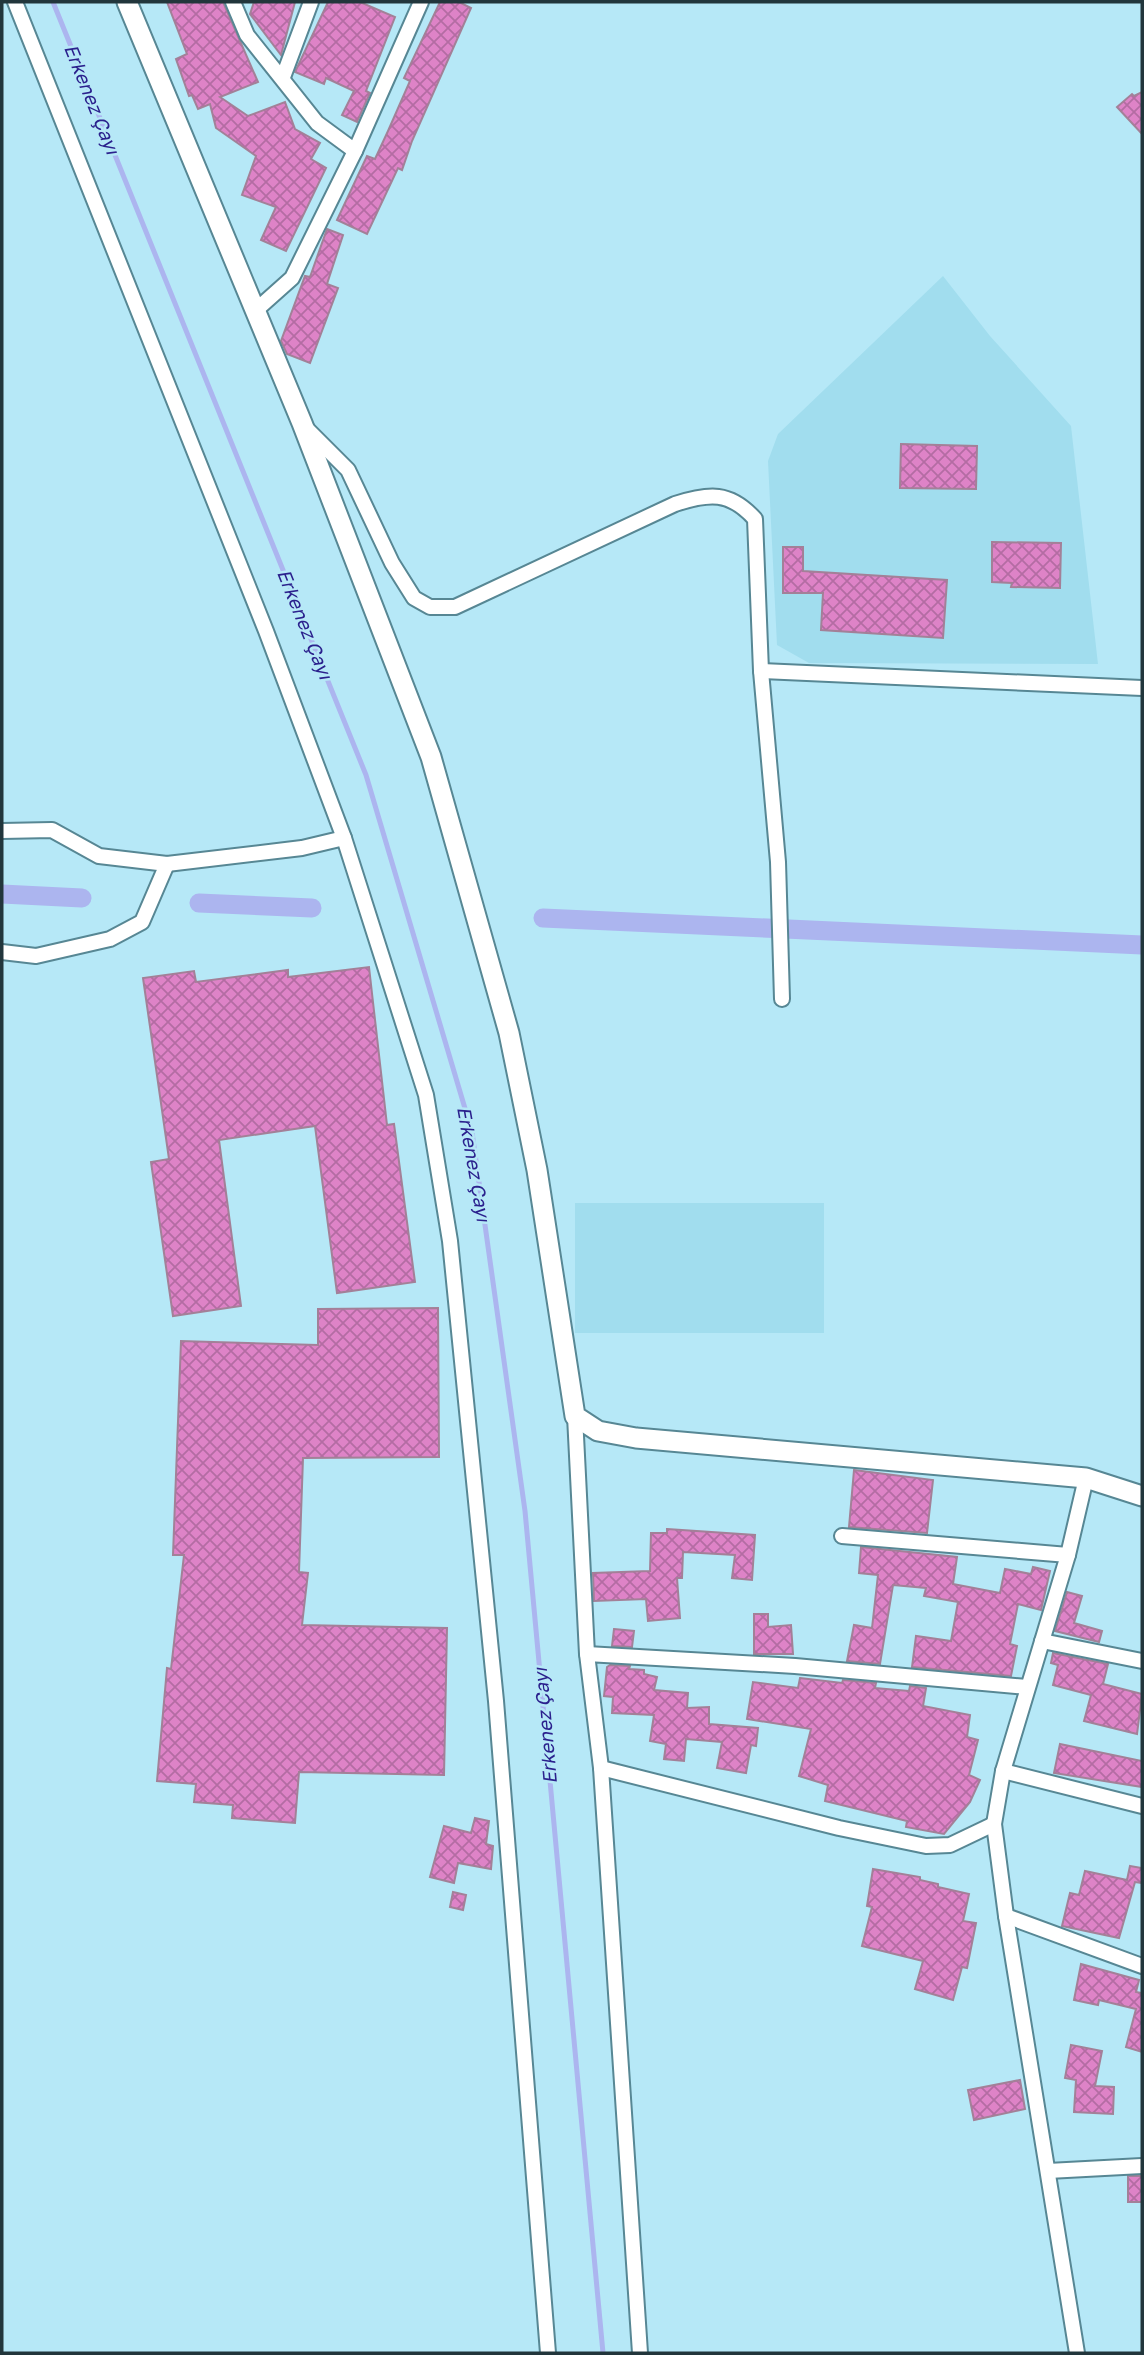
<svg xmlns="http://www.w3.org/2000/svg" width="1144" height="2355" font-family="'Golos Text',sans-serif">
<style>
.built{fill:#a1ddee}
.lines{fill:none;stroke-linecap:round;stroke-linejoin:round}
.stream{stroke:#acb5ef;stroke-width:5}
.canal{stroke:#acb5ef;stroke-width:19}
.building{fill:url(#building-cross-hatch);stroke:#a38098;stroke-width:2}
.street-casing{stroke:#578794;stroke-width:18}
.secondary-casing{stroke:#578794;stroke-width:23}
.street{stroke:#fff;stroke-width:14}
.secondary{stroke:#fff;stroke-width:19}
.labels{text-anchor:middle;stroke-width:5;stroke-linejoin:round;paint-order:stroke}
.water-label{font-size:19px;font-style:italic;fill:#2b218d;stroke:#b6e8f7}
</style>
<defs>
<pattern id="building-cross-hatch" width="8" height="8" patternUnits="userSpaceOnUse" patternTransform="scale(1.75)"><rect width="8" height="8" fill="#de83c7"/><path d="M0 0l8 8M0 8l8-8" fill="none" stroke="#b46ca3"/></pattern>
</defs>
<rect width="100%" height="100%" fill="#b6e8f7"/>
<!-- built -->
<g class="built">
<path d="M943 276 990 336 1071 426 1098 664 809 663 777 645 768 461 778 434Z"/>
<rect x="575" y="1203" width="249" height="130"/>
</g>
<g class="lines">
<!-- stream -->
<path class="stream" d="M53 2 366 775 472 1132 525 1511 603 2353"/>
<!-- canal -->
<g class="canal">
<path d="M2 894 82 898"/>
<path d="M199 903 312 908"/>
<path d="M543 918 1142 945"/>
</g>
</g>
<!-- building -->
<g class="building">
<path d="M167 2H223L258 82 220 97 248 116 285 102 295 129 320 143 311 159 326 168 286 251 261 240 276 207 242 195 256 156 216 128 210 104 198 109 192 95 189 96 176 59 187 54Z"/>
<path d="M254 2H295L281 55 250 14Z"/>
<path d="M328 2H360L395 17 366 91 370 93 357 122 342 115 354 91 326 78 324 84 295 72Z"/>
<path d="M440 2H459L471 8 412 141 402 170 398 168 367 234 337 220 367 156 375 159 388 131 410 81 404 78Z"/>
<path d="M1142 92V134L1117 107 1132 94 1134 96Z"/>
<path d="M327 229 343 235 327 284 338 288 310 363 287 354 281 341 305 276 310 277Z"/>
<path d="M901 444 977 446 976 489 900 488Z"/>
<path d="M992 542 1061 543 1060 588 1011 587 1012 583 992 582Z"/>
<path d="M783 547H803V571L947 580 943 638 821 630 823 593H783Z"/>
<path d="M369 967 387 1125 394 1124 415 1282 337 1293 315 1126 219 1140 241 1306 173 1316 151 1162 169 1159 143 978 194 971 196 982 288 970V977Z"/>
<path d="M438 1308 439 1457 303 1458 299 1572 308 1573 302 1625 447 1628 444 1775 299 1772 295 1823 232 1818 233 1805 194 1802 196 1784 157 1781 167 1668 171 1669 184 1555H173L181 1341 318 1345V1309Z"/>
<path d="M854 1470 933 1480 927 1533 849 1527Z"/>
<path d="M667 1529 755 1535 752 1580 732 1578 735 1555 683 1552 682 1578H677L680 1618 648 1621 646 1599 594 1601 593 1573 650 1571 651 1533H667Z"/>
<path d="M861 1547 957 1557 953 1584 1000 1593 1005 1569 1031 1574 1033 1567 1050 1571 1041 1610 1018 1604 1010 1644 1017 1646 1011 1676 912 1667 916 1636 951 1641 958 1602 924 1596 926 1588 893 1585 880 1664 847 1661 854 1625 872 1628 878 1575 859 1573Z"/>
<path d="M1067 1592 1082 1596 1074 1623 1102 1631 1099 1642 1055 1631Z"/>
<path d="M754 1614H768V1627L791 1625 793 1654H754Z"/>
<path d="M614 1629 634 1631 632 1647 612 1646Z"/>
<path d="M1053 1653 1108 1664 1103 1684 1142 1694 1137 1734 1084 1721 1091 1695 1053 1685 1058 1665 1051 1663Z"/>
<path d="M610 1665 630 1666 629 1669 644 1670V1674L657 1677 654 1690 688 1693 687 1708 709 1707V1724L758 1728 756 1746 751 1745 746 1773 717 1768 722 1742 686 1739 684 1761 664 1759 666 1744 650 1741 654 1715 612 1713 613 1697 604 1696 607 1667Z"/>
<path d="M800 1678 842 1683 843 1680 876 1683 875 1688 909 1691 910 1686 926 1688 923 1706 970 1715 967 1737 978 1740 969 1775 980 1780 970 1802 944 1834 906 1827 907 1821 825 1801 828 1785 799 1776 811 1729 747 1719 753 1682 798 1688Z"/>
<path d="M1060 1744 1142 1761V1787L1054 1773Z"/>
<path d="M475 1818 489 1821 486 1844 493 1846 491 1869 458 1863 454 1883 430 1877 444 1826 471 1833Z"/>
<path d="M1130 1866 1142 1868V1883L1135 1882 1119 1938 1062 1926 1070 1893 1079 1895 1085 1871 1127 1880Z"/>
<path d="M873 1869 920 1877V1880L938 1884V1887L969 1894 963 1921 976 1923 967 1968 962 1967 953 2000 915 1989 923 1961 862 1946 872 1907 867 1906Z"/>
<path d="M453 1892 466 1895 463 1910 450 1907Z"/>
<path d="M1081 1964 1139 1980 1136 1992 1142 1993V2052L1126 2047 1136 2009 1099 2000 1098 2005 1074 2000Z"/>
<path d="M1071 2045 1102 2051 1095 2086 1114 2087 1113 2114 1074 2112 1076 2080 1065 2078Z"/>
<path d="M1020 2080 1025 2109 974 2120 968 2090Z"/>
<rect x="1128" y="2176" width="14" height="26"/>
</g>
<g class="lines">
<defs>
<g id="street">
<path d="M15 2 266 631 344 838 426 1095 450 1241 496 1701 548 2353"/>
<path d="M233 2 247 35 317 123 355 151"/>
<path d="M283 77 311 2"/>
<path d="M255 311 292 278 355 151 421 2"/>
<path d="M307 429 348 470 392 563 414 598 430 607H455L675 504C709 493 730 491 755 519L761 671 778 862 782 999"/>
<path d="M761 671 1142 688"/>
<path d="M2 831 52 830 99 856 167 864 302 848 344 838"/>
<path d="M2 952 36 956 110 939 142 922 167 864"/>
<path d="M575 1416 587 1654"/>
<path d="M842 1536 1068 1555 1086 1478"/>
<path d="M1068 1555 1003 1771 994 1824 1006 1916 1077 2353"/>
<path d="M1042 1641 1142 1661"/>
<path d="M601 1768 839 1828 926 1846 950 1845 994 1824"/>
<path d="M1003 1771 1142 1806"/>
<path d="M1006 1916 1142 1966"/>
<path d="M1048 2171 1142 2166"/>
<path d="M640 2353 601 1768 587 1654 795 1666 1027 1687"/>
</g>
<path id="secondary" d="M127 2 302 423 431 757 509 1033 537 1170 575 1416 598 1431 636 1438 1086 1478 1142 1496"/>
</defs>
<!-- street casing -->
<use href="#street" class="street-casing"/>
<!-- secondary casing -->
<use href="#secondary" class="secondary-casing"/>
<!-- street -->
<use href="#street" class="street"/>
<!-- secondary -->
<use href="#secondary" class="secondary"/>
</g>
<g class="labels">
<!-- water labels -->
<g class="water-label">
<text transform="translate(92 99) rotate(68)" y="7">Erkenez Çayı</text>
<text transform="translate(305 624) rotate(68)" y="7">Erkenez Çayı</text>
<text transform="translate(474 1164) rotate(80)" y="7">Erkenez Çayı</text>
<text transform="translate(545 1726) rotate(-95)" y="7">Erkenez Çayı</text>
</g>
</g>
<!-- border -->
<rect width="1144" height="2355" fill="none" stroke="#22363c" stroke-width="7"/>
</svg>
